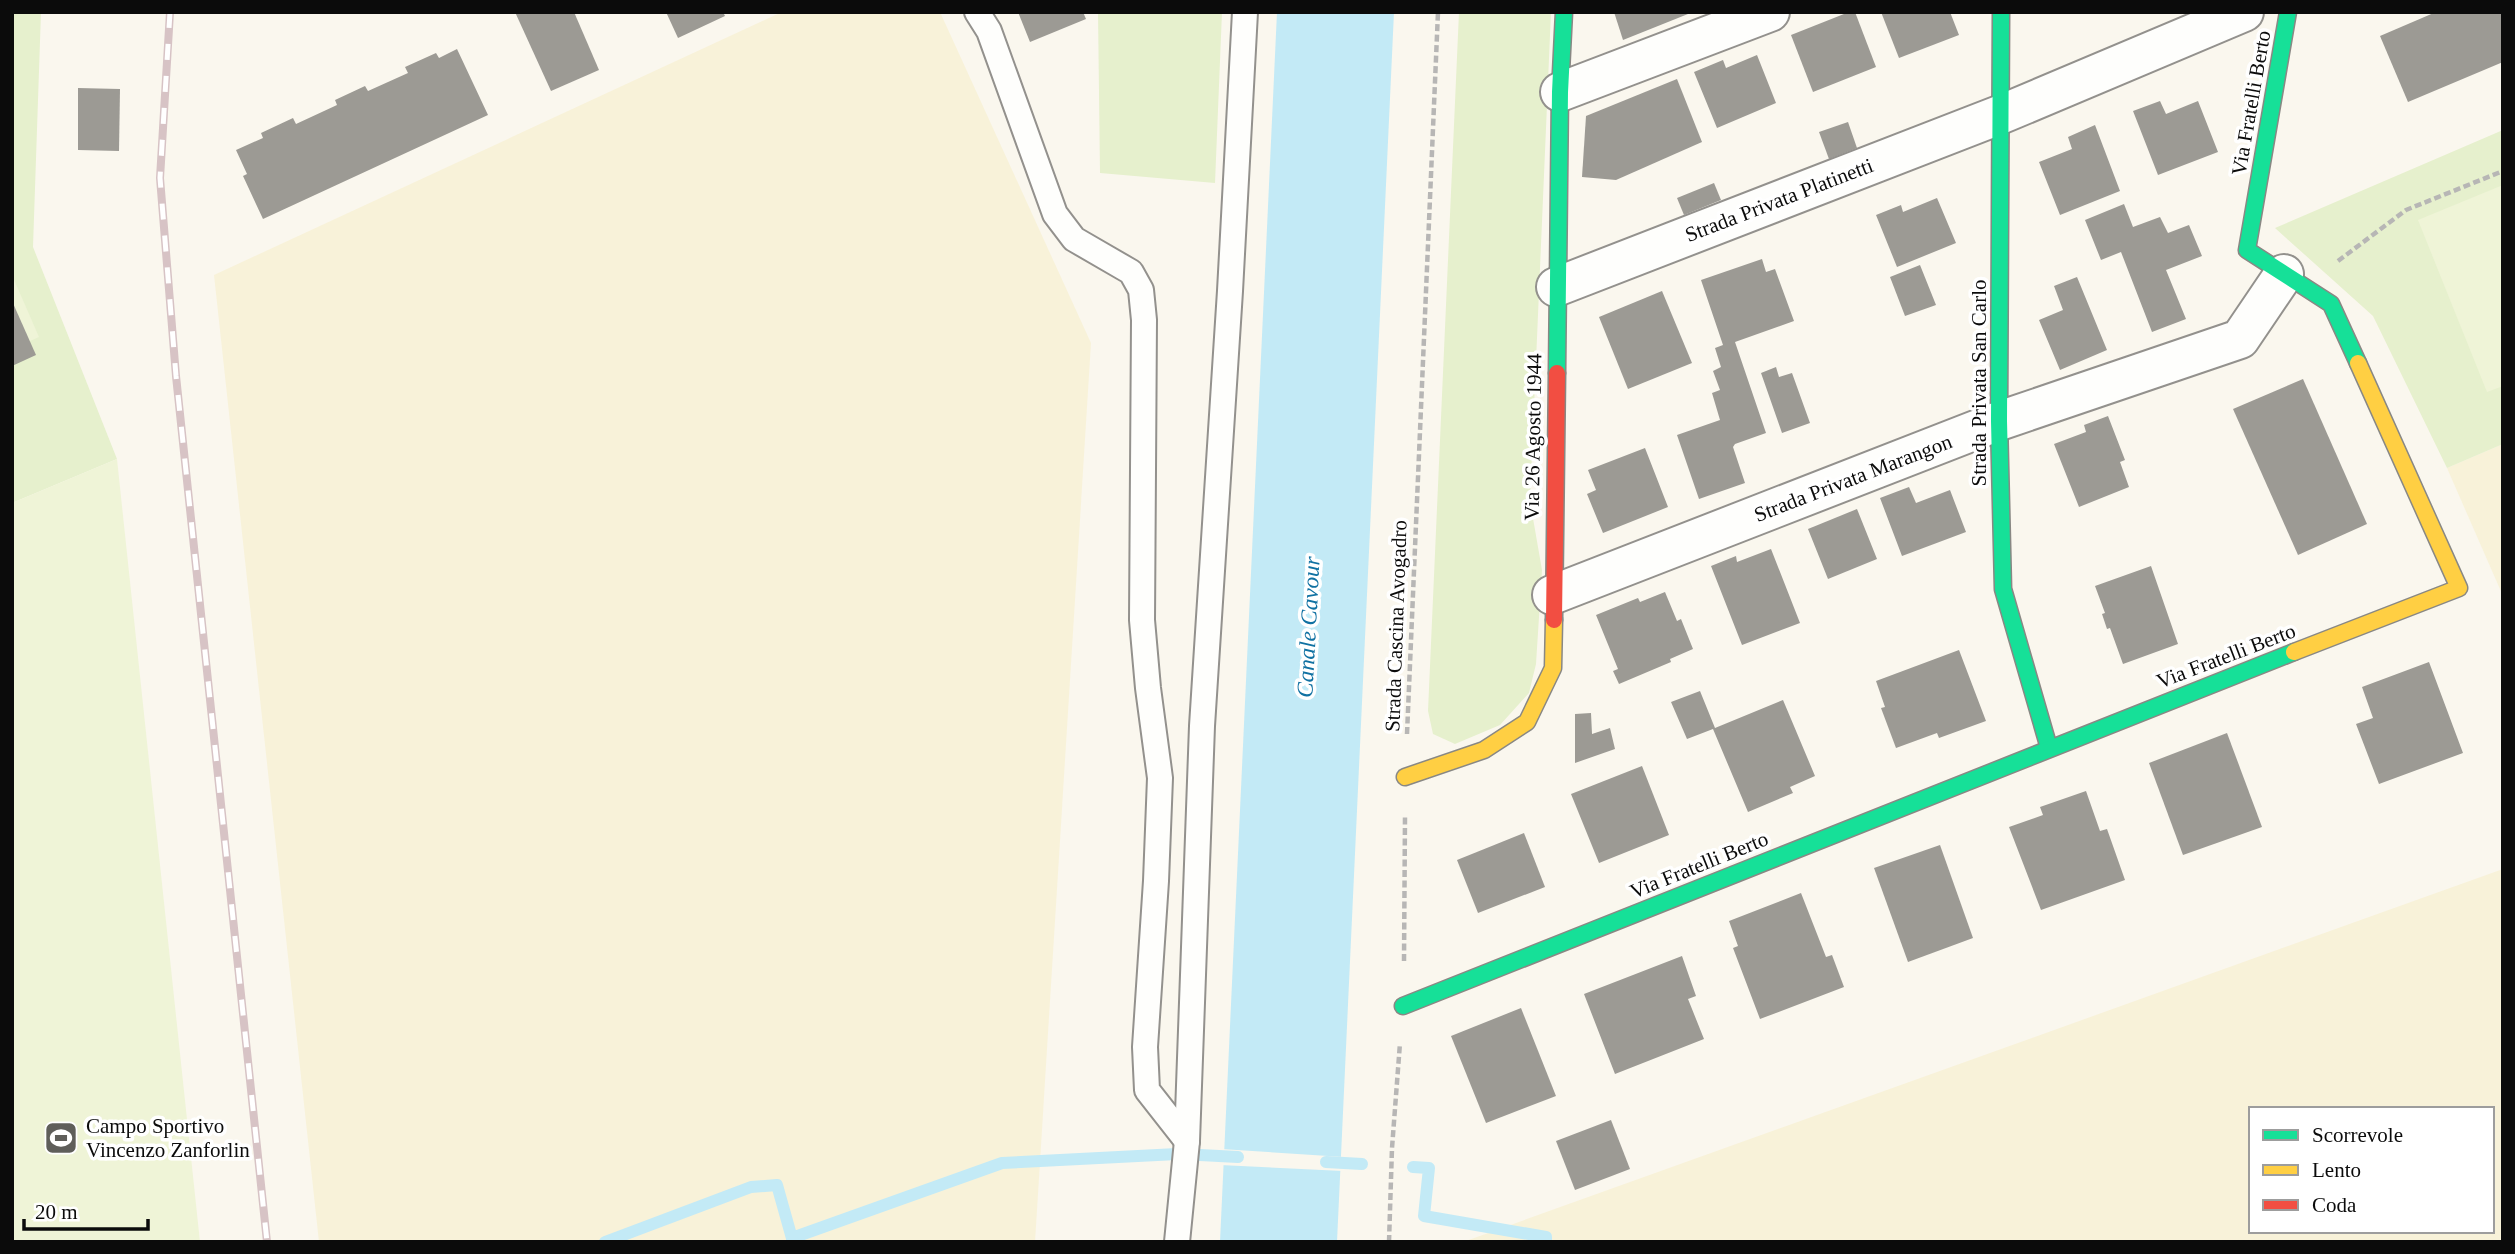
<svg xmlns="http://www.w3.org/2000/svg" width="2515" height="1254" font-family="'Times New Roman',serif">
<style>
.farmland{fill:#f8f2d9;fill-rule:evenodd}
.green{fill:#e6f0cd}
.pitch{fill:#eff4d7}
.water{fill:#c3eaf6}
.pier{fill:#faf7ee}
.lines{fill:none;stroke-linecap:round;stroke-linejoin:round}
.stream{stroke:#c3eaf6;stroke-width:12}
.building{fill:#9c9a94}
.lane-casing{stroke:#93918d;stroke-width:28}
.street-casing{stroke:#93918d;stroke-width:42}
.fast-casing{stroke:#898884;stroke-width:19}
.slow-casing{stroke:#898884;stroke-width:19}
.jam-casing{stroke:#898884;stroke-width:19}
.path{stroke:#b7b6b5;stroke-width:4.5;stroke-dasharray:7 3.5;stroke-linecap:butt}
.lane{stroke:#fefefc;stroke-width:24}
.street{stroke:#fefefc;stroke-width:38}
.fast{stroke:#16e098;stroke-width:16}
.slow{stroke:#ffcf43;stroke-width:16}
.jam{stroke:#f24e42;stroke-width:16}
.rail-casing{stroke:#d7c3c5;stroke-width:8}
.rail{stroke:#fff;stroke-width:5;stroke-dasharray:16;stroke-linecap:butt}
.labels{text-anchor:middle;stroke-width:7;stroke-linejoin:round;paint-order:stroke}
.street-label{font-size:21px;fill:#0b0b0b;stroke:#fff}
.poi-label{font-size:21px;fill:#0b0b0b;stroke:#fff;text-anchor:start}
.water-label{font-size:23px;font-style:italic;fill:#1071a2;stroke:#fff}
</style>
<rect width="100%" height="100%" fill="#faf7ee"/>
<!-- farmland -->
<g class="farmland">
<path d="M782 12H940L1091 343 1035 1242H319L214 275Z"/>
<path d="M2503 444V596L2447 468Z"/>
<path d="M2503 869V1242H1463ZM2251 1109H2492V1231H2251Z"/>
</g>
<!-- green -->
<g class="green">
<path d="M12 12H41L33 247 117 459 12 503Z"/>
<path d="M1098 12H1222L1215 183 1100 173Z"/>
<path d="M1459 12H1551L1530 501 1542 570 1536 664 1529 693 1500 725 1455 744 1433 734 1428 711Z"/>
<path d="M2503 130V444L2447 468 2373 316 2275 228Z"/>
</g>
<!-- pitch -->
<g class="pitch">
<path d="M2503 185V386L2487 392 2418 220Z"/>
<path d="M12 275 39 337 12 349Z"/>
<path d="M117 459 200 1242H12V503Z"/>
</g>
<!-- water -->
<path class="water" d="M1277 12H1394L1337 1242H1220Z"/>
<!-- pier -->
<path class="pier" d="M1221 1149 1344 1157 1343 1171 1220 1165Z"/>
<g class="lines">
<!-- stream -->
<g class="stream">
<path d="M1200 1155 1238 1157"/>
<path d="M1326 1162 1362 1164"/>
<path d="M1413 1167 1429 1168 1424 1216 1546 1237V1242"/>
<path d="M792 1238 1002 1163 1177 1154"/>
<path d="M605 1242 751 1187 777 1185 793 1242"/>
</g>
</g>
<!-- building -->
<g class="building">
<path d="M515 12H574L599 70 551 91Z"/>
<path d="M666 12H723L725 16 678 38Z"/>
<path d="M1018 12H1083L1086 19 1030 42Z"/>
<path d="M1614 12H1693L1623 40Z"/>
<path d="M1849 12H1855L1876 67 1813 92 1791 35Z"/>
<path d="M1881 12H1950L1959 35 1899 58Z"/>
<path d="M2436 12H2503V62L2408 102 2380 36Z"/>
<path d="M457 49 488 115 263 219 243 176 247 174 236 150 263 138 261 133 293 118 296 124 337 105 335 100 365 86 368 91 408 73 405 67 436 53 439 58Z"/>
<path d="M1757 55 1776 103 1717 128 1694 72 1723 60 1726 68Z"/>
<path d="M1677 79 1702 142 1616 180 1582 177 1586 116Z"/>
<path d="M78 88 120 89 119 151 78 150Z"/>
<path d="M2160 101 2166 114 2198 101 2218 152 2158 175 2133 111Z"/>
<path d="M1848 122 1857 148 1829 159 1819 132Z"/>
<path d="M2095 125 2120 191 2060 215 2039 162 2072 149 2068 137Z"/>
<path d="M1714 183 1721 200 1684 215 1677 198Z"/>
<path d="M1937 198 1956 243 1897 267 1876 215 1901 205 1903 212Z"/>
<path d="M2124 204 2133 227 2160 217 2168 233 2189 225 2202 256 2166 270 2186 319 2152 332 2121 252 2101 260 2085 220Z"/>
<path d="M1762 259 1766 272 1775 269 1794 321 1735 342 1766 433 1735 444 1733 447 1745 483 1699 499 1677 435 1720 420 1712 393 1720 390 1713 371 1721 367 1715 348 1723 345 1701 280Z"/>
<path d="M1920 265 1936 305 1905 316 1890 277Z"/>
<path d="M2077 277 2107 350 2060 370 2039 320 2063 310 2054 286Z"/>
<path d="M1662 291 1692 363 1628 389 1599 317Z"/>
<path d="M12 301 36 355 12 366Z"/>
<path d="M1776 367 1779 377 1792 373 1810 423 1782 433 1761 373Z"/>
<path d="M2303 379 2367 524 2298 555 2233 409Z"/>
<path d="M2108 416 2125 460 2120 462 2129 487 2079 507 2054 444 2086 432 2084 425Z"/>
<path d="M1645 448 1668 507 1603 533 1587 494 1596 490 1588 470Z"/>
<path d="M1909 487 1916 503 1950 490 1966 532 1902 556 1880 498Z"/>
<path d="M1857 509 1877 559 1828 579 1808 529Z"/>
<path d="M1771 549 1800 623 1742 645 1711 566 1736 556 1737 562Z"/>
<path d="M2151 566 2178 644 2123 664 2110 628 2107 629 2102 614 2105 613 2095 586Z"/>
<path d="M1665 592 1677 621 1681 619 1693 649 1670 659 1671 662 1619 684 1613 671 1618 669 1596 615 1638 598 1640 602Z"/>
<path d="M1959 650 1986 721 1939 738 1937 733 1896 748 1881 708 1885 707 1876 681Z"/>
<path d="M2429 662 2463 753 2379 784 2356 724 2373 718 2362 687Z"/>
<path d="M1700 691 1715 728 1783 700 1815 776 1790 787 1793 793 1748 812 1713 729 1687 739 1671 702Z"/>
<path d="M1591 713 1592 734 1610 728 1615 749 1575 763V714Z"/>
<path d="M2227 733 2262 827 2183 855 2149 763Z"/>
<path d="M1642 766 1669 835 1599 863 1571 794Z"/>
<path d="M2086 791 2100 831 2107 829 2125 880 2041 910 2009 827 2043 815 2040 807Z"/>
<path d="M1524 833 1545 887 1478 913 1457 860Z"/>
<path d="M1940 845 1973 938 1908 962 1874 868Z"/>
<path d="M1801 893 1826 957 1832 955 1844 987 1760 1019 1733 948 1738 946 1729 921Z"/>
<path d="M1682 956 1696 996 1688 999 1704 1039 1615 1074 1584 994Z"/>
<path d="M1521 1008 1556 1096 1486 1123 1451 1036Z"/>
<path d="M1611 1120 1630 1169 1575 1190 1556 1141Z"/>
</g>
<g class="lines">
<defs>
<g id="lane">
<path d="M977 12 989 31 1055 214 1074 239 1131 272 1141 290 1144 320 1142 620 1148 688 1160 778 1156 881 1145 1047 1147 1090 1187 1141"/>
<path d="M1177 1242 1187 1141 1202 726 1230 291 1245 12"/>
</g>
<g id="street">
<path d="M1560 92 1770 12"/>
<path d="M1556 287 2002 114 2244 12"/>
<path d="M1552 595 1999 421 2240 339 2284 274"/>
</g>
<g id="fast">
<path d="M2001 12 1999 421 2003 589 2049 748"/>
<path d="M2288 12 2247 250 2331 304 2358 363"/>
<path d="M1557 373 1560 92 1564 12"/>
<path d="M1403 1006 2294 652"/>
</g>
<g id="slow">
<path d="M2294 652 2459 588 2358 363"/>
<path d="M1405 777 1484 750 1527 722 1553 668 1554 620"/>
</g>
<path id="jam" d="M1554 620 1557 373"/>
</defs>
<!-- lane casing -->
<use href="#lane" class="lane-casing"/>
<!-- street casing -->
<use href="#street" class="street-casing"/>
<!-- fast casing -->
<use href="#fast" class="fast-casing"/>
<!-- slow casing -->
<use href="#slow" class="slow-casing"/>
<!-- jam casing -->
<use href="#jam" class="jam-casing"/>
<!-- path -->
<g class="path">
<path d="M2338 261 2406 210 2503 171"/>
<path d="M1407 734 1438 12"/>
<path d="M1404 961 1405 816"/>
<path d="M1389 1242 1392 1148 1400 1043"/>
</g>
<!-- lane -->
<use href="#lane" class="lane"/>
<!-- street -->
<use href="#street" class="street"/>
<!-- fast -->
<use href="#fast" class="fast"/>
<!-- slow -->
<use href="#slow" class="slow"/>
<!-- jam -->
<use href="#jam" class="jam"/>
<defs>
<path id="rail" d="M170 12 160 178 176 376 267 1242"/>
</defs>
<!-- rail casing -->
<use href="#rail" class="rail-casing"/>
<!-- rail -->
<use href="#rail" class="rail"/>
</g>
<!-- icons -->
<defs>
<symbol id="stadium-square" viewBox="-11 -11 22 22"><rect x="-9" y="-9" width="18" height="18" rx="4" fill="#5f5e5a" stroke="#fff"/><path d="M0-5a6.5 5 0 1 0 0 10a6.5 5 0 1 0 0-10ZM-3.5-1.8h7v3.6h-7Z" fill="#fff"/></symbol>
</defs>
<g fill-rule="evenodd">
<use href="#stadium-square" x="42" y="1119" width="38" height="38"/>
</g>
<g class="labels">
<!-- street labels -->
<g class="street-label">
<text transform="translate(2251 103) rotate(-80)" y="7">Via Fratelli Berto</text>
<text transform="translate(1779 200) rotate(-21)" y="7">Strada Privata Platinetti</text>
<text transform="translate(1979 383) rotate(-90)" y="7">Strada Privata San Carlo</text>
<text transform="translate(1533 437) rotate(-89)" y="7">Via 26 Agosto 1944</text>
<text transform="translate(1853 478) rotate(-21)" y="7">Strada Privata Marangon</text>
<text transform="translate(1396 626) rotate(-88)" y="7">Strada Cascina Avogadro</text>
<text transform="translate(2226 656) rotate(-21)" y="7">Via Fratelli Berto</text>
<text transform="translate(1699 865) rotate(-22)" y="7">Via Fratelli Berto</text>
</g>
<!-- poi labels -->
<g class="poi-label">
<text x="86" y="1133">Campo Sportivo<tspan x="86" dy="24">Vincenzo Zanforlin</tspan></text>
</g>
<!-- water labels -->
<g class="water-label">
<text transform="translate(1308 627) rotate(-87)" y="8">Canale Cavour</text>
</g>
</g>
<!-- border -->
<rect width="2515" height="1254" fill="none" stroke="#0b0b0b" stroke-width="28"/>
<!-- legend -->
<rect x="2249" y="1107" width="245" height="126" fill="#ffffff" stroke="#9d9d9d" stroke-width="2"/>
<rect x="2263" y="1130" width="35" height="10" fill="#16e098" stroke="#9d9d9d" stroke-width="2"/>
<text x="2312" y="1142" font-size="21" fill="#0b0b0b">Scorrevole</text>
<rect x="2263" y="1165" width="35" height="10" fill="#ffcf43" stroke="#9d9d9d" stroke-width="2"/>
<text x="2312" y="1177" font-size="21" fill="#0b0b0b">Lento</text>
<rect x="2263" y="1200" width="35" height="10" fill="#f24e42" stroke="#9d9d9d" stroke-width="2"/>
<text x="2312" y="1212" font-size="21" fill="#0b0b0b">Coda</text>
<!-- scale -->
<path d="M24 1219v10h124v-10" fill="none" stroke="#0b0b0b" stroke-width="3.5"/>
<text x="35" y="1219" font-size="21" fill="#0b0b0b" stroke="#ffffff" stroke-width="5" paint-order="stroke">20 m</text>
</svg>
